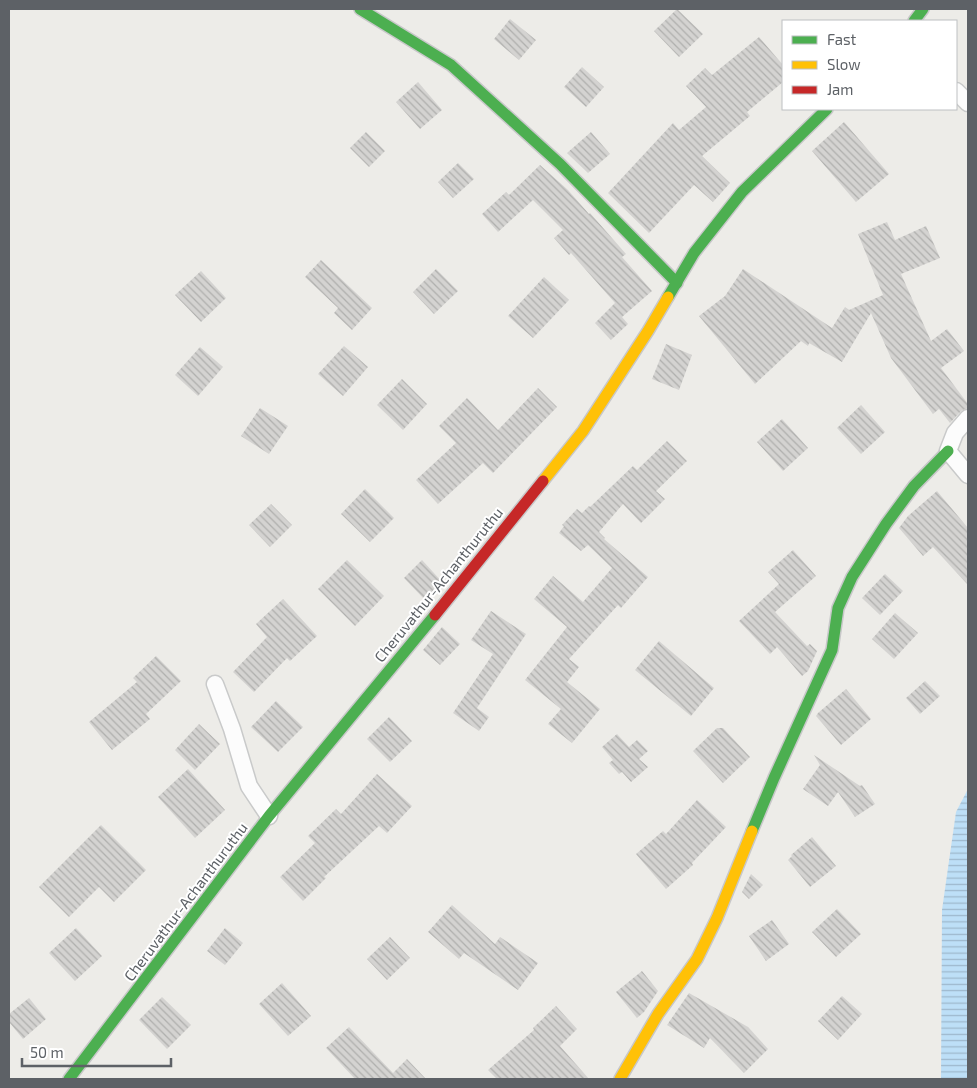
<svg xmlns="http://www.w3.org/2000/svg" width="977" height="1088" font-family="'Exo 2',sans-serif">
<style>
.water{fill:url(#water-rules)}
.building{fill:url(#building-back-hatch)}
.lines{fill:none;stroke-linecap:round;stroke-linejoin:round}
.street-casing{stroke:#c9caca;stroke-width:19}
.fast-casing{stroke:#c8c8c9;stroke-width:14}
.slow-casing{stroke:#c8c8c9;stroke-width:14}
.jam-casing{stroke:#c8c8c9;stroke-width:14}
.street{stroke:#fcfcfc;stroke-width:16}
.fast{stroke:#4caf50;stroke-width:11}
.slow{stroke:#ffc107;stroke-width:11}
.jam{stroke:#c62828;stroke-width:11}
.labels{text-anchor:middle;stroke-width:4;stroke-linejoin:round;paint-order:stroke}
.street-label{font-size:15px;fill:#5d6166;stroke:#fff}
</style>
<defs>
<pattern id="water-rules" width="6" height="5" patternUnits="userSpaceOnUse" patternTransform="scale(1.25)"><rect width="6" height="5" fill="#bddff7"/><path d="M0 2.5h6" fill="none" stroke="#9db8cc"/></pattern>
<pattern id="building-back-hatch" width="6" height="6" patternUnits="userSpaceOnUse" patternTransform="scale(1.25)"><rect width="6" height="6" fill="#d4d3d1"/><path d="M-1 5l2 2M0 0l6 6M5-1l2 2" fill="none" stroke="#afafad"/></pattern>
</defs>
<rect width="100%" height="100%" fill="#edece8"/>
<!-- water -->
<path class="water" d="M968 789V1079H941L942 910 956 812Z"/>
<!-- building -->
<g class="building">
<path d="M677 9 703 34 679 57 654 31Z"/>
<path d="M510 19 536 40 519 60 494 39Z"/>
<path d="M759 37 783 65V82L747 112 750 116 702 156 730 183 713 202 694 185 649 233 608 193 673 123 679 130 706 107 686 86 705 68 712 75Z"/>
<path d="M582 67 604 87 586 107 564 87Z"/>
<path d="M418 82 442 110 420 129 396 102Z"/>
<path d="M844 122 889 174 856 202 812 151Z"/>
<path d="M366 132 385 151 369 167 350 148Z"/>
<path d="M591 132 610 154 588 173 567 153Z"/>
<path d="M458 163 474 179 453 198 438 182Z"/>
<path d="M540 165 568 190 589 214 590 213 626 254 622 257 652 291 622 317 628 324 611 340 595 323 615 303 571 253 569 255 554 238 563 230 533 200 498 232 482 214 506 192 509 195Z"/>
<path d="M887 222 895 240 926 226 940 258 901 274 931 341 947 329 964 351 941 368 968 404V408L961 411 950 423 939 409 933 414 891 358 871 313 842 362 809 343 808 346 801 341 755 384 699 316 725 296 743 269 832 328 845 307 849 310 883 295 858 234Z"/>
<path d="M321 260 372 308 352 330 334 313 338 308 305 277Z"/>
<path d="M436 269 458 291 434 314 413 292Z"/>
<path d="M201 271 226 298 201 322 175 295Z"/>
<path d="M544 277 569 300 533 338 508 316Z"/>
<path d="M666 344 692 355 679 390 652 379Z"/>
<path d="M344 346 368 367 343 396 318 374Z"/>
<path d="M200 347 223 367 198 396 175 375Z"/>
<path d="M402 379 427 404 403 430 377 405Z"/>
<path d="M538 388 557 407 493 473 483 463 438 504 416 480 456 443 439 426 467 398 498 430Z"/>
<path d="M861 405 885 432 861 454 837 428Z"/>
<path d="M260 408 288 426 269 454 241 436Z"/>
<path d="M782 419 808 448 783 471 757 442Z"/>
<path d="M667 441 687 461 656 491 665 499 641 523 623 504 599 532 605 538 604 539 648 577 621 608 618 605 569 659 579 667 567 682 600 709 572 743 548 724 561 709 525 680 567 627 534 599 553 576 583 602 612 568 588 545 581 551 559 533 564 526 562 525 577 509 582 513 589 506 590 507 633 466 637 470Z"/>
<path d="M365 489 394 518 370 542 341 514Z"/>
<path d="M937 491 968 528V585L933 547 923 556 899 528 908 516Z"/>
<path d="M271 504 292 525 270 547 249 525Z"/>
<path d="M793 550 816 576 775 612 807 646 810 644 817 651 808 671 802 676 777 647 770 654 739 621 779 584 768 572Z"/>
<path d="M347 560 384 596 355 626 318 589Z"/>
<path d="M422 560 444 584 426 601 404 578Z"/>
<path d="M885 574 903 591 880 615 862 598Z"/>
<path d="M283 599 317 636 290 661 287 658 254 692 233 672 267 637 256 624Z"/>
<path d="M491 611 526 634 477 708 489 717 479 731 453 713 493 654 471 640Z"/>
<path d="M895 613 918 633 894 659 872 639Z"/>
<path d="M442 627 460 644 440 665 423 650Z"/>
<path d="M659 641 714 688 691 716 635 670Z"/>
<path d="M156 656 181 681 146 714 150 719 112 750 89 722 137 682 133 678Z"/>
<path d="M925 681 940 696 920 714 906 698Z"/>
<path d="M846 689 871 719 841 745 816 716 818 713Z"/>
<path d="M276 701 303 727 278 752 251 727Z"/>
<path d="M389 717 412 741 390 762 367 739Z"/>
<path d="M199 724 220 744 195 770 175 750Z"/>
<path d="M717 728H723L750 757 723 783 693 751Z"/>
<path d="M617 734 629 747 637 740 648 751 639 759 648 767 631 782 622 772 619 774 609 763 613 760 602 747Z"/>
<path d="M814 755 860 786 862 785 875 804 855 817 838 792 828 806 803 789 820 765Z"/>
<path d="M188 769 225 810 195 838 158 797Z"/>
<path d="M377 774 412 806 387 833 379 826 324 877 326 878 303 901 280 877 315 843 308 836 336 809 341 814Z"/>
<path d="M697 800 726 827 692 863 693 865 666 889 636 854 663 831 666 834Z"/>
<path d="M101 825 146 870 114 902 99 887 69 917 39 887Z"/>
<path d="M812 837 836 866 810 887 788 860 792 856 791 855Z"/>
<path d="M751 874 763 885 749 899 742 892Z"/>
<path d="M452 905 495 944 500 937 538 963 518 990 464 953 459 959 428 932Z"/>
<path d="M837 909 861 934 836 957 812 932Z"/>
<path d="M772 920 789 944 766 961 749 936Z"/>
<path d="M76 928 102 956 75 981 49 953Z"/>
<path d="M225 928 243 943 225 965 207 951Z"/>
<path d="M390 937 410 958 387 980 367 959Z"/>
<path d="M642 971 658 991 644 1012 637 1018 616 992Z"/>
<path d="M282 983 311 1016 288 1036 259 1004Z"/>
<path d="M689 993 748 1027 768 1049 744 1073 710 1038 704 1048 667 1025Z"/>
<path d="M842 996 862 1014 838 1040 818 1021Z"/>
<path d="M162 997 191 1025 167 1049 139 1020Z"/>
<path d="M29 998 46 1019 23 1039 9 1022V1014Z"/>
<path d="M556 1006 577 1029 560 1046 589 1079H497L488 1070 534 1030 533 1028Z"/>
<path d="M349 1027 393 1073 407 1059 426 1079H355L326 1048Z"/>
</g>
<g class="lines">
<defs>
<g id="street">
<path d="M956 91 968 103"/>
<path d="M968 418 955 433 948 451 968 475"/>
<path d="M215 684 232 729 249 786 269 816"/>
</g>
<g id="fast">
<path d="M360 9 451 65 560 164 677 283"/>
<path d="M914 21 923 9"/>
<path d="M668 297 694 253 742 192 827 109"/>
<path d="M752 831 774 778 832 650 838 608 852 577 886 524 914 486 948 451"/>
<path d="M69 1079 269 816 435 615"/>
</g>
<g id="slow">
<path d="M543 481 583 431 648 331 668 297"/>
<path d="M620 1079 658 1014 697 959 717 918 752 831"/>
</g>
<path id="jam" d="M435 615 543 481"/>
</defs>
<!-- street casing -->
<use href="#street" class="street-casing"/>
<!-- fast casing -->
<use href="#fast" class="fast-casing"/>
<!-- slow casing -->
<use href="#slow" class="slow-casing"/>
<!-- jam casing -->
<use href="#jam" class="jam-casing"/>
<!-- street -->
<use href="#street" class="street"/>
<!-- fast -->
<use href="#fast" class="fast"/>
<!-- slow -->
<use href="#slow" class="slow"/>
<!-- jam -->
<use href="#jam" class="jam"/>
</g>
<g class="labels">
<!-- street labels -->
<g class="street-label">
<text transform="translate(439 585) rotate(-51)" y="5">Cheruvathur-Achanthuruthu</text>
<text transform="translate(186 902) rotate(-53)" y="5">Cheruvathur-Achanthuruthu</text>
</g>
</g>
<!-- border -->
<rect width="977" height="1088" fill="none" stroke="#5d6166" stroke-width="20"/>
<!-- legend -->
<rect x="782" y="20" width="175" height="90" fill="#ffffff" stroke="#bec0c2"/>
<rect x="792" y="36" width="25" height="8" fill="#4caf50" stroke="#bec0c2"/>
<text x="827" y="45" font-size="15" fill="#5d6166">Fast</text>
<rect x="792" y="61" width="25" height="8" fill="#ffc107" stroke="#bec0c2"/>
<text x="827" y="70" font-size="15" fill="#5d6166">Slow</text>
<rect x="792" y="86" width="25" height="8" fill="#c62828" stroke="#bec0c2"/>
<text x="827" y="95" font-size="15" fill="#5d6166">Jam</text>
<!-- scale -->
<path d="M22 1058v8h149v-8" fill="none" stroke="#5d6166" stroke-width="2.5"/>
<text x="30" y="1058" font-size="15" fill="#5d6166" stroke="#ffffff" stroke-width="4" paint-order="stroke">50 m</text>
</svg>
